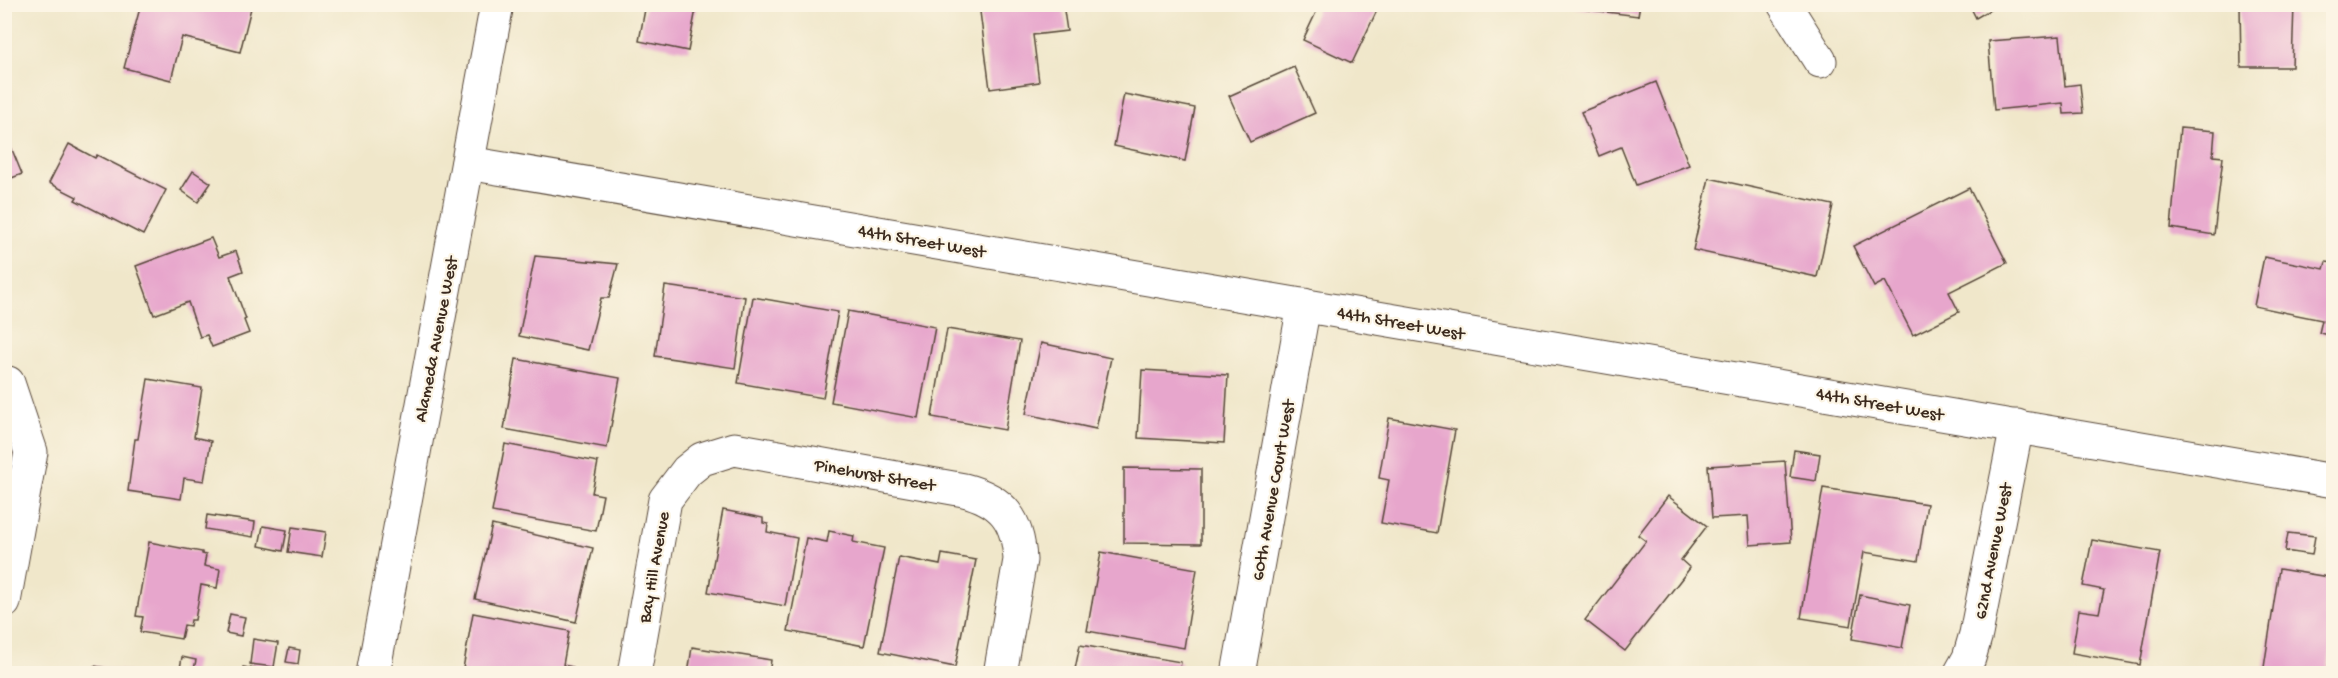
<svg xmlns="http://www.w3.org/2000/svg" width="2338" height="678" font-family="'Gochi Hand',sans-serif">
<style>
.building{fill:#e7a6cc}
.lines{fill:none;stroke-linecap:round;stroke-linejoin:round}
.minor-casing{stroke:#564638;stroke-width:35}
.minor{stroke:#fff;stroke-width:33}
.labels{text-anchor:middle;stroke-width:4.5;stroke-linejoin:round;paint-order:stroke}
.street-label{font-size:18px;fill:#3b2a1e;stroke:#fcf5e5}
</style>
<rect width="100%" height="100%" fill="#fcf5e5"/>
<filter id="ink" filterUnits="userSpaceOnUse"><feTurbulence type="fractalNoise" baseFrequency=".0167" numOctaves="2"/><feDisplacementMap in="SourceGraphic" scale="12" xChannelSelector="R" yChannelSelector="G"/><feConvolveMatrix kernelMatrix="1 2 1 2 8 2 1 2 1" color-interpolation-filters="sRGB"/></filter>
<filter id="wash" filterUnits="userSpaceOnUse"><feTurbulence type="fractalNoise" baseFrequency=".008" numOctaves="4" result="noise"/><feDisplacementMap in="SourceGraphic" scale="24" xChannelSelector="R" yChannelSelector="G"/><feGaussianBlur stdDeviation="1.35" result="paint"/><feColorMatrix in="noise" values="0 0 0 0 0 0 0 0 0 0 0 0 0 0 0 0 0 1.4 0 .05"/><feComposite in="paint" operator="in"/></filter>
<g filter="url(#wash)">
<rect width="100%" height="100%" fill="#f0e7ca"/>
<g id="blocks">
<!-- building -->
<g class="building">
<path d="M141 4H252L240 52 182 37 171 80 124 68Z"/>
<path d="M646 4H697L688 51 639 41Z"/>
<path d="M979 4H1063L1067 31 1033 35 1039 82 990 89Z"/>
<path d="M1320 4H1380L1352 63 1303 40Z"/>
<path d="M1575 4H1640L1638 16 1575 8Z"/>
<path d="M1969 4H2000L1976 18Z"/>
<path d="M2240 4H2294L2292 67H2241Z"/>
<path d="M2060 36 2065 86 2080 84 2083 113 2064 114 2063 103 1994 110 1988 41Z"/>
<path d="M1294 67 1315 113 1250 142 1229 96Z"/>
<path d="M1656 82 1689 165 1636 185 1621 147 1599 156 1581 112Z"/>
<path d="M1124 94 1195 108 1185 161 1114 146Z"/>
<path d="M2180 128 2215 131 2213 156 2223 157 2214 235 2171 228Z"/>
<path d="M4 130 22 174 4 181Z"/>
<path d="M69 144 95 158 97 155 166 190 143 235 75 200 77 197 49 183Z"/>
<path d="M193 171 211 183 198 202 181 190Z"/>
<path d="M1709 178 1833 205 1817 277 1693 250Z"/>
<path d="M1969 188 2007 263 1949 292 1959 312 1913 335 1885 281 1874 287 1853 246Z"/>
<path d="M211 238 219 257 236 251 243 271 230 276 246 319 244 320 249 333 212 347 207 335 200 337 188 302 154 315 136 266Z"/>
<path d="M535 256 618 264 609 298H601L588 350 519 336Z"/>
<path d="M2264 257 2324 269 2326 262 2334 263V336L2319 333 2322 320 2254 306Z"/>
<path d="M665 286 745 297 735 368 655 356Z"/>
<path d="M753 297 838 312 823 398 738 383Z"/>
<path d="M848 311 935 327 918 418 831 402Z"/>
<path d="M947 329 1020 341 1005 430 932 417Z"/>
<path d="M1041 343 1111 358 1096 429 1026 414Z"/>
<path d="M516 359 620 378 607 448 504 429Z"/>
<path d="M1142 370 1228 375 1224 443 1138 438Z"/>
<path d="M148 379 202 388 194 437 211 441 204 481 184 478 181 499 128 491 135 439H138Z"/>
<path d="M1389 418 1455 430 1437 533 1381 523 1389 480 1379 478Z"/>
<path d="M505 444 598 462 592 493 603 495 596 531 492 512Z"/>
<path d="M1794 450 1820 454 1816 481 1790 477Z"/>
<path d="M1785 461 1791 542 1750 545 1748 516 1712 518 1708 466Z"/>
<path d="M1124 468 1201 469V544L1124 543Z"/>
<path d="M1823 488 1927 504 1918 561 1864 552 1851 626 1801 618Z"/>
<path d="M1668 496 1707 526 1681 560 1690 568 1625 651 1585 620 1646 541 1638 535Z"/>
<path d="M723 510 763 518V523L768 524 767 532 797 538 785 606 708 592Z"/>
<path d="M207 515 255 522 253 537 205 529Z"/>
<path d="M492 525 593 548 576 622 475 599Z"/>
<path d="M263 526 287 530 283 551 259 546Z"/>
<path d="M292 527 326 532 322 557 288 552Z"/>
<path d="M829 531 854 536 853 542 884 548 864 646 788 631 806 538 827 542Z"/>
<path d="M2288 533 2315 536 2312 555 2285 551Z"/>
<path d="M2092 540 2160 552 2140 665 2072 653 2079 610 2099 613 2104 590 2083 586Z"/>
<path d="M149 542 202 552V554L206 555 204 566 220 569 217 588 201 585 195 620H191L190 626 184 625 181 639 140 632 143 617 136 616Z"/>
<path d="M1101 552 1197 569 1184 648 1087 631Z"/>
<path d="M942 554 976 560 955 667 880 652 899 557 940 565Z"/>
<path d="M2279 569 2334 578V632L2327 674H2263Z"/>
<path d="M1860 595 1910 605 1902 648 1852 639Z"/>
<path d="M473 613 569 631 563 665 573 667 572 674H462Z"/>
<path d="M230 614 245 617 241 636 226 633Z"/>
<path d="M253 639 278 643 274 667 250 664Z"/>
<path d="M1080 645 1181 662 1179 674H1074Z"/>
<path d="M692 647 771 660 769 674H688Z"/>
<path d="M289 648 300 650 298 664 286 662Z"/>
<path d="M182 657 196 660 193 674H179Z"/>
<path d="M94 666 130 672V674H93Z"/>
<path d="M243 667 266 671V674H242Z"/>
</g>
</g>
</g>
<g filter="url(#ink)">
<use href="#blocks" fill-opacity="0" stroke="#564638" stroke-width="1.5"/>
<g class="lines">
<defs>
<g id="minor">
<path d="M1784 4 1820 61"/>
<path d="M468 163 2334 481"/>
<path d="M4 602 31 452 8 383"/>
<path d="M373 674 497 4"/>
<path d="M634 674 665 500 687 471 702 459 734 449 964 490C1003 500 1018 520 1020 560L1000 674"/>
<path d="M1238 674 1304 305"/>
<path d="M1960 674 1969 658 1976 634 2017 426"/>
</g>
</defs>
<!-- minor casing -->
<use href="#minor" class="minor-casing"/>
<!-- minor -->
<use href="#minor" class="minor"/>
</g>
</g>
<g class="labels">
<!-- street labels -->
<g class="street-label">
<text transform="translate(922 240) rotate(10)" y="6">44th Street West</text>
<text transform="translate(1401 322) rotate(10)" y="6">44th Street West</text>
<text transform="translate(435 339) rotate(-79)" y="6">Alameda Avenue West</text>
<text transform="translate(1880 403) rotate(10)" y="6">44th Street West</text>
<text transform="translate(875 474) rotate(10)" y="6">Pinehurst Street</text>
<text transform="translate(1272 490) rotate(-80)" y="6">60th Avenue Court West</text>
<text transform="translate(1992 551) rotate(-79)" y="6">62nd Avenue West</text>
<text transform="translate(653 567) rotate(-80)" y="6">Bay Hill Avenue</text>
</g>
</g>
<!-- margin -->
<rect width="2338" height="678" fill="none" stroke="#fcf5e5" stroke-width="24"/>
</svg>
